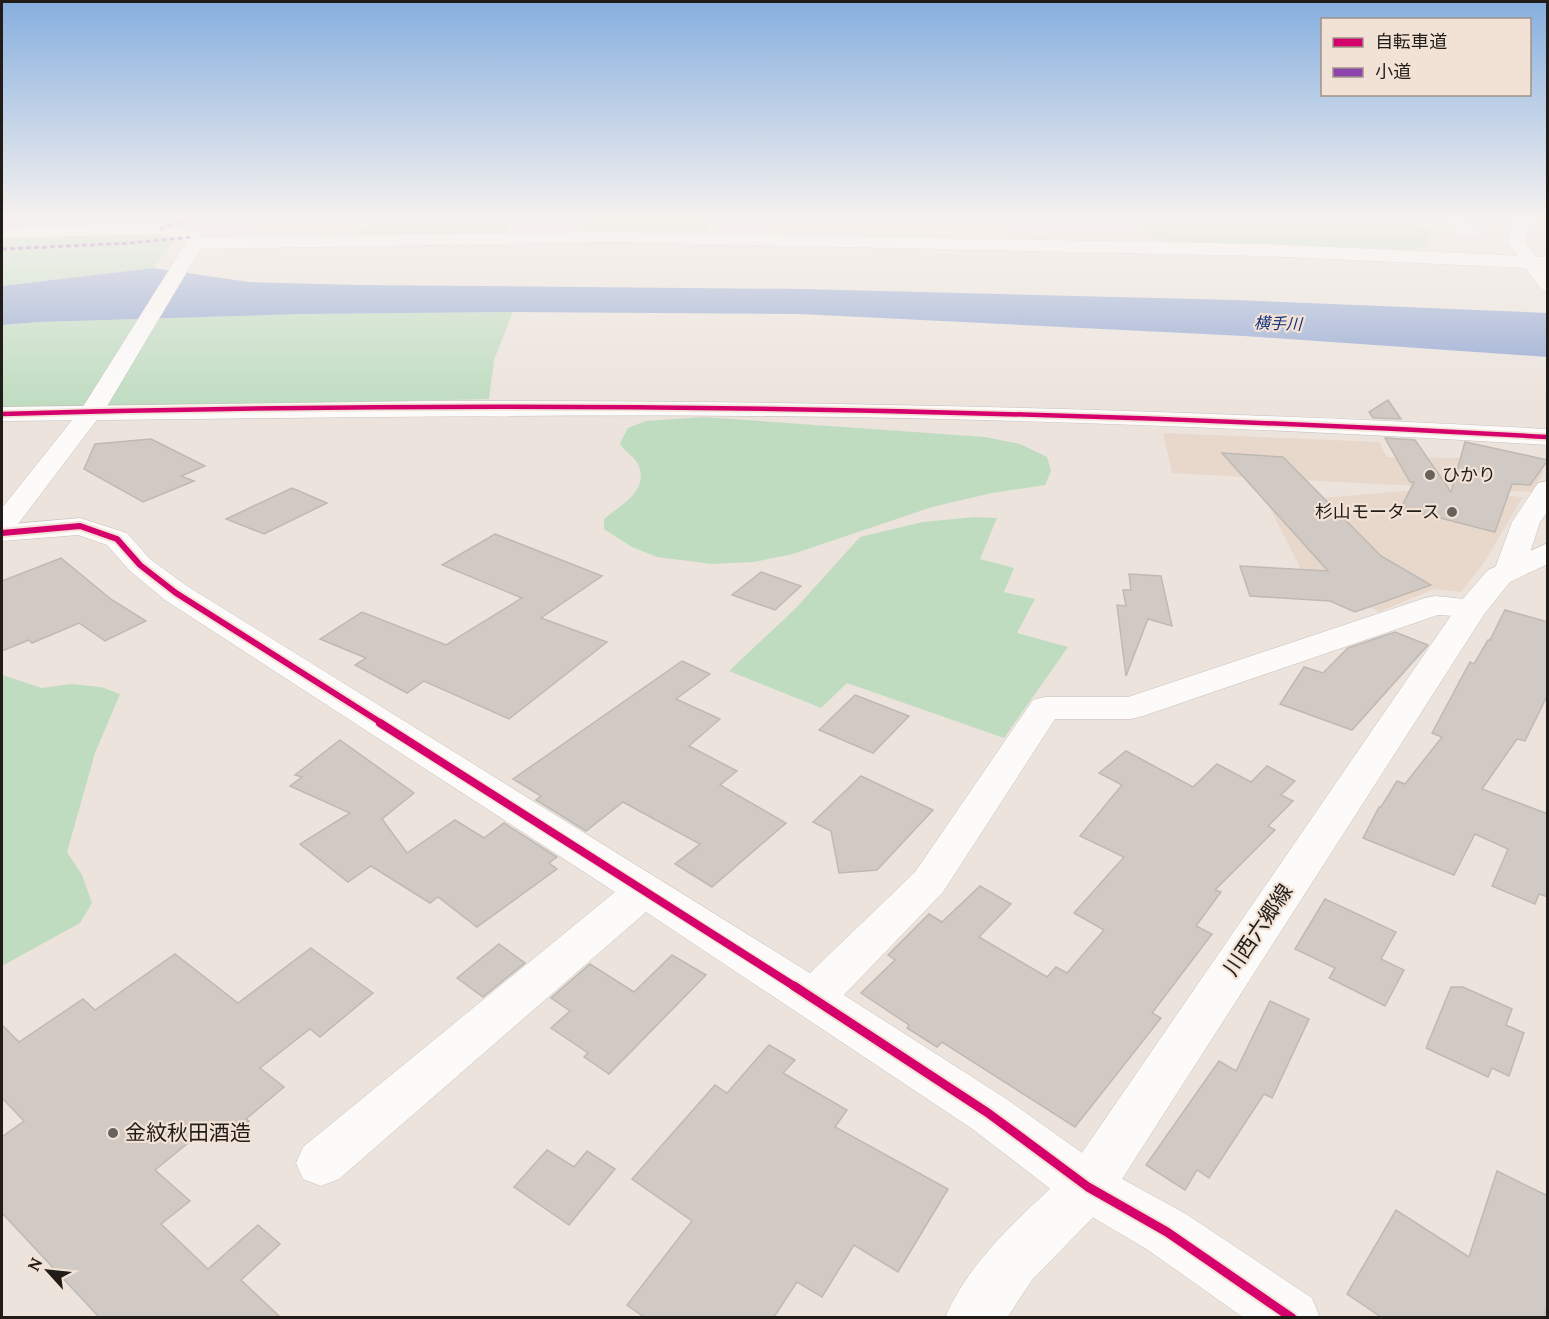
<svg xmlns="http://www.w3.org/2000/svg" width="1549" height="1319" font-family="Lora,'Noto Sans JP',serif">
<style>
.built{fill:#e8d8cc}
.green{fill:#bfdcc1}
.water{fill:#94a8d2}
.building{fill:#d1cac4;stroke:#bfb9b3;stroke-width:1.5}
.lines{fill:none;stroke-linecap:round;stroke-linejoin:round}
.minor-casing{stroke:#c7c0bb;stroke-width:1}
.major-casing{stroke:#c7c0bb;stroke-width:1}
.minor{fill:#fcfbfa;fill-rule:evenodd}
.major{fill:#fcfbfa;fill-rule:evenodd}
.quiet{stroke:#8e44ad;stroke-width:3;stroke-dasharray:5 3;stroke-linecap:butt}
.cycleway-far3-casing{stroke:#f2e2d6;stroke-width:8}
.cycleway-far2-casing{stroke:#f2e2d6;stroke-width:10}
.cycleway-far1-casing{stroke:#f2e2d6;stroke-width:11}
.cycleway-casing{stroke:#f2e2d6;stroke-width:13}
.cycleway-far3{stroke:#d6006c;stroke-width:4.5}
.cycleway-far2{stroke:#d6006c;stroke-width:6}
.cycleway-far1{stroke:#d6006c;stroke-width:8}
.cycleway{stroke:#d6006c;stroke-width:9}
.poi-dot{fill:#68625d;stroke:#f2e2d6;stroke-width:2}
.labels{text-anchor:middle;stroke-width:4.5;stroke-linejoin:round;paint-order:stroke}
.far-water-label{font-size:16px;font-style:italic;fill:#0f3078;stroke:#f2e2d6}
.poi-label{font-size:18px;fill:#211c18;stroke:#f2e2d6;text-anchor:start}
.near-street-label{font-size:21px;fill:#211c18;stroke:#f2e2d6}
.near-poi-label{font-size:21px;fill:#211c18;stroke:#f2e2d6;text-anchor:start}
</style>
<rect width="100%" height="100%" fill="#ece3dc"/>
<!-- built -->
<g class="built">
<path d="M1163 433 1379 442 1387 457 1477 458 1544 471 1533 492 1172 473Z"/>
<path d="M1426 489 1523 497 1483 564 1461 592 1434 589 1379 612 1301 569 1267 503Z"/>
</g>
<!-- green -->
<g class="green">
<path d="M373 219H513L502 236 358 235Z"/>
<path d="M588 219H711L707 231 583 230Z"/>
<path d="M1329 219 1409 222 1428 228 1431 234 1425 247 1398 251 1172 242 1151 237 1142 231C1148 219 1163 222 1174 224L1272 225 1302 220Z"/>
<path d="M110 233 160 234 173 241 153 268 2 286V238Z"/>
<path d="M513 312 494 360 489 399 2 411V325L39 322 304 314Z"/>
<path d="M704 417 985 437 1020 444 1047 457 1051 471 1045 485 992 493 932 507 793 554 754 562 712 564 657 557 632 547 604 529V519C621 505 650 490 638 464 634 456 624 452 620 443L628 428 646 421Z"/>
<path d="M974 517 997 518 980 559 1014 568 1004 592 1035 599 1017 633 1068 647 1004 738 847 683 821 708 729 671 796 608 860 537 923 522Z"/>
<path d="M2 675 42 688 71 684 101 687 120 694 95 753 67 852 82 875 92 903 80 923 2 966Z"/>
</g>
<!-- water -->
<path class="water" d="M153 268 249 282 361 285 804 289 1236 300 1547 313 1548 357 1244 336 800 314 513 312 304 314 39 322 2 325V286Z"/>
<!-- building -->
<g class="building">
<path d="M1388 400 1401 419 1373 418 1369 412Z"/>
<path d="M1385 438 1415 440 1451 492 1465 442 1548 460 1530 485 1512 484 1495 532 1401 508 1414 482H1410Z"/>
<path d="M151 439 205 466 181 476 194 481 143 502 84 469 95 444Z"/>
<path d="M1222 453 1283 457 1381 556 1431 585 1355 612 1330 601 1250 596 1240 566 1328 571Z"/>
<path d="M292 488 327 503 264 534 226 519Z"/>
<path d="M495 534 602 576 541 618 607 642 509 719 424 681 407 693 355 665 366 658 320 639 362 612 446 645 522 598 442 565Z"/>
<path d="M61 558 112 600 146 621 105 641 79 623 32 643 29 640 2 651V581Z"/>
<path d="M761 572 801 586 775 610 732 595Z"/>
<path d="M1129 574 1161 576 1172 626 1148 619 1126 676 1117 605 1126 606 1123 590H1131Z"/>
<path d="M1505 610 1548 622V694L1525 741 1517 739 1482 789 1548 814V897L1539 894 1535 904 1492 886 1508 849 1475 834 1454 875 1363 838 1379 807H1381L1397 781 1405 784 1442 737 1432 733 1470 662 1474 664 1488 640H1490Z"/>
<path d="M1395 632 1428 645 1352 730 1280 704 1304 667 1323 673 1348 648Z"/>
<path d="M682 661 710 674 676 699 720 719 689 746 737 771 720 785 786 823 712 887 675 864 700 844 623 802 586 831 536 800 541 796 513 779Z"/>
<path d="M855 695 909 716 873 753 819 730Z"/>
<path d="M340 740 414 793 382 819 407 853 455 820 484 838 504 823 557 857 549 863 557 869 477 927 438 897 430 903 371 866 348 882 300 844 350 813 290 786 302 777 295 775Z"/>
<path d="M1126 751 1193 787 1217 764 1251 782 1267 766 1295 781 1281 795 1293 801 1268 826 1275 830 1215 890 1221 892 1196 926 1212 934 1152 1013 1161 1018 1075 1127 942 1042 937 1047 907 1028 909 1025 861 993 895 960 888 955 929 914 942 922 980 886 1011 904 979 937 1047 977 1056 967 1067 973 1104 930 1074 913 1124 857 1080 836 1122 785 1099 773Z"/>
<path d="M861 776 933 810 877 870 839 873 831 831 813 822Z"/>
<path d="M1325 899 1396 932 1381 959 1404 970 1385 1006 1329 978 1335 968 1295 949Z"/>
<path d="M499 944 525 963 483 997 457 978Z"/>
<path d="M311 948 373 993 320 1037 310 1029 260 1068 284 1087 246 1119 249 1121 225 1139 209 1126 155 1170 190 1201 161 1224 208 1269 258 1225 280 1244 241 1280 280 1317H99L2 1213V1137L24 1121 2 1098V1025L19 1042 83 999 95 1010 175 954 238 1003Z"/>
<path d="M672 955 706 975 609 1074 584 1057 588 1053 551 1028 570 1011 551 998 590 964 634 992Z"/>
<path d="M1451 987H1463L1512 1009 1506 1025 1524 1033 1509 1076 1492 1068 1488 1077 1426 1048Z"/>
<path d="M1270 1001 1309 1019 1272 1098 1264 1094 1209 1178 1197 1170 1185 1190 1146 1165 1219 1061 1236 1071Z"/>
<path d="M769 1045 795 1060 783 1073 847 1110 835 1127 948 1189 898 1272 854 1245 822 1297 797 1282 774 1317H644L627 1305 692 1221 632 1179 715 1085 727 1093Z"/>
<path d="M547 1150 574 1167 587 1151 615 1169 569 1225 514 1187Z"/>
<path d="M1497 1171 1548 1196V1304L1544 1317H1381L1347 1294 1396 1210 1469 1257Z"/>
</g>
<g class="lines">
<defs>
<g id="minor">
<path d="M1445 219H1465L1480 233 1477 237C1464 240 1453 229 1445 219Z"/>
<path d="M613 232 1262 244 1548 257V269L1262 256 613 242 195 249 188 247 186 243 188 239 195 237Z"/>
<path d="M432 401C805 400 1176 409 1548 429V445C1281 429 1014 418 748 416 499 414 250 419 2 421V407Z"/>
<path d="M1548 481V511L1540 522 1524 571 1520 577 1509 580 1498 577 1494 571 1512 522 1538 483Z"/>
<path d="M80 518 127 533 150 559 187 586 810 973 915 872 1033 700 1045 697H1128L1425 598 1436 596 1483 601 1488 608 1483 615 1472 617 1438 615 1143 716 1131 719H1055L943 892 844 995 1005 1098 1106 1170 1186 1214 1312 1298 1320 1318H1244L1148 1250 1070 1204 971 1128 646 912 339 1179 321 1186 303 1179 296 1163 303 1147 615 892 165 600 130 571 107 545 78 535 2 541V525Z"/>
</g>
<g id="major">
<path d="M1517 219H1536L1529 227 1526 243 1548 271V291L1541 289 1508 243 1511 226Z"/>
<path d="M160 224 198 233 204 243 106 408 12 532 2 534V508L84 405 186 243 185 241 160 234 2 238V228Z"/>
<path d="M1548 543V564L1510 582 1485 613 1106 1204 1032 1280 1007 1318H945C970 1258 1024 1214 1070 1170L1461 601 1488 570Z"/>
</g>
</defs>
<!-- minor casing -->
<use href="#minor" class="minor-casing"/>
<!-- major casing -->
<use href="#major" class="major-casing"/>
<!-- minor -->
<use href="#minor" class="minor"/>
<!-- major -->
<use href="#major" class="major"/>
<!-- quiet -->
<g class="quiet">
<path d="M160 229 190 219"/>
<path d="M2 249 130 243 192 237"/>
</g>
<defs>
<path id="cycleway-far3" d="M2 414C517 399 1033 408 1548 437"/>
<path id="cycleway-far2" d="M2 533 80 526 117 539 140 565 176 593 383 724"/>
<path id="cycleway-far1" d="M380 723 797 988"/>
<path id="cycleway" d="M794 986 988 1113 1088 1187 1167 1232 1292 1318"/>
</defs>
<!-- cycleway-far3 casing -->
<use href="#cycleway-far3" class="cycleway-far3-casing"/>
<!-- cycleway-far2 casing -->
<use href="#cycleway-far2" class="cycleway-far2-casing"/>
<!-- cycleway-far1 casing -->
<use href="#cycleway-far1" class="cycleway-far1-casing"/>
<!-- cycleway casing -->
<use href="#cycleway" class="cycleway-casing"/>
<!-- cycleway-far3 -->
<use href="#cycleway-far3" class="cycleway-far3"/>
<!-- cycleway-far2 -->
<use href="#cycleway-far2" class="cycleway-far2"/>
<!-- cycleway-far1 -->
<use href="#cycleway-far1" class="cycleway-far1"/>
<!-- cycleway -->
<use href="#cycleway" class="cycleway"/>
</g>
<!-- sky -->
<linearGradient id="sky" x2="0" y2="1"><stop stop-color="#86afdf"/><stop offset="0.54" stop-color="#f6f2ef"/><stop offset="1" stop-color="#f6f2ef" stop-opacity="0"/></linearGradient>
<rect width="1549" height="404" fill="url(#sky)"/>
<!-- markers -->
<g class="poi-dot">
<circle cx="1430" cy="475" r="6"/>
<circle cx="1452" cy="512" r="6"/>
<circle cx="113" cy="1133" r="6"/>
</g>
<g class="labels">
<!-- far-water labels -->
<g class="far-water-label">
<text transform="translate(1278 323) rotate(2)" y="6">横手川</text>
</g>
<!-- poi labels -->
<g class="poi-label">
<text x="1442" y="481">ひかり</text>
<text x="1440" y="518" text-anchor="end">杉山モータース</text>
</g>
<!-- near-street labels -->
<g class="near-street-label">
<text transform="translate(1258 930) rotate(-56)" y="7">川西六郷線</text>
</g>
<!-- near-poi labels -->
<g class="near-poi-label">
<text x="125" y="1140">金紋秋田酒造</text>
</g>
</g>
<!-- border -->
<rect width="1549" height="1319" fill="none" stroke="#211c18" stroke-width="6"/>
<!-- legend -->
<rect x="1321" y="18" width="210" height="78" fill="#f2e2d6" stroke="#9e938a" stroke-width="1.5"/>
<rect x="1333" y="38" width="30" height="9" fill="#d6006c" stroke="#9e938a" stroke-width="1.5"/>
<text x="1375" y="48" font-size="18" fill="#211c18">自転車道</text>
<rect x="1333" y="68" width="30" height="9" fill="#8e44ad" stroke="#9e938a" stroke-width="1.5"/>
<text x="1375" y="78" font-size="18" fill="#211c18">小道</text>
<!-- north arrow -->
<g transform="translate(48 1271) rotate(297)" stroke="#f2e2d6" stroke-width="4.5" paint-order="stroke">
<path d="M0-4.5L10 22L0 15L-10 22Z" fill="#211c18"/>
<text y="-9" font-size="16" font-weight="bold" text-anchor="middle" fill="#211c18">N</text>
</g>
</svg>
